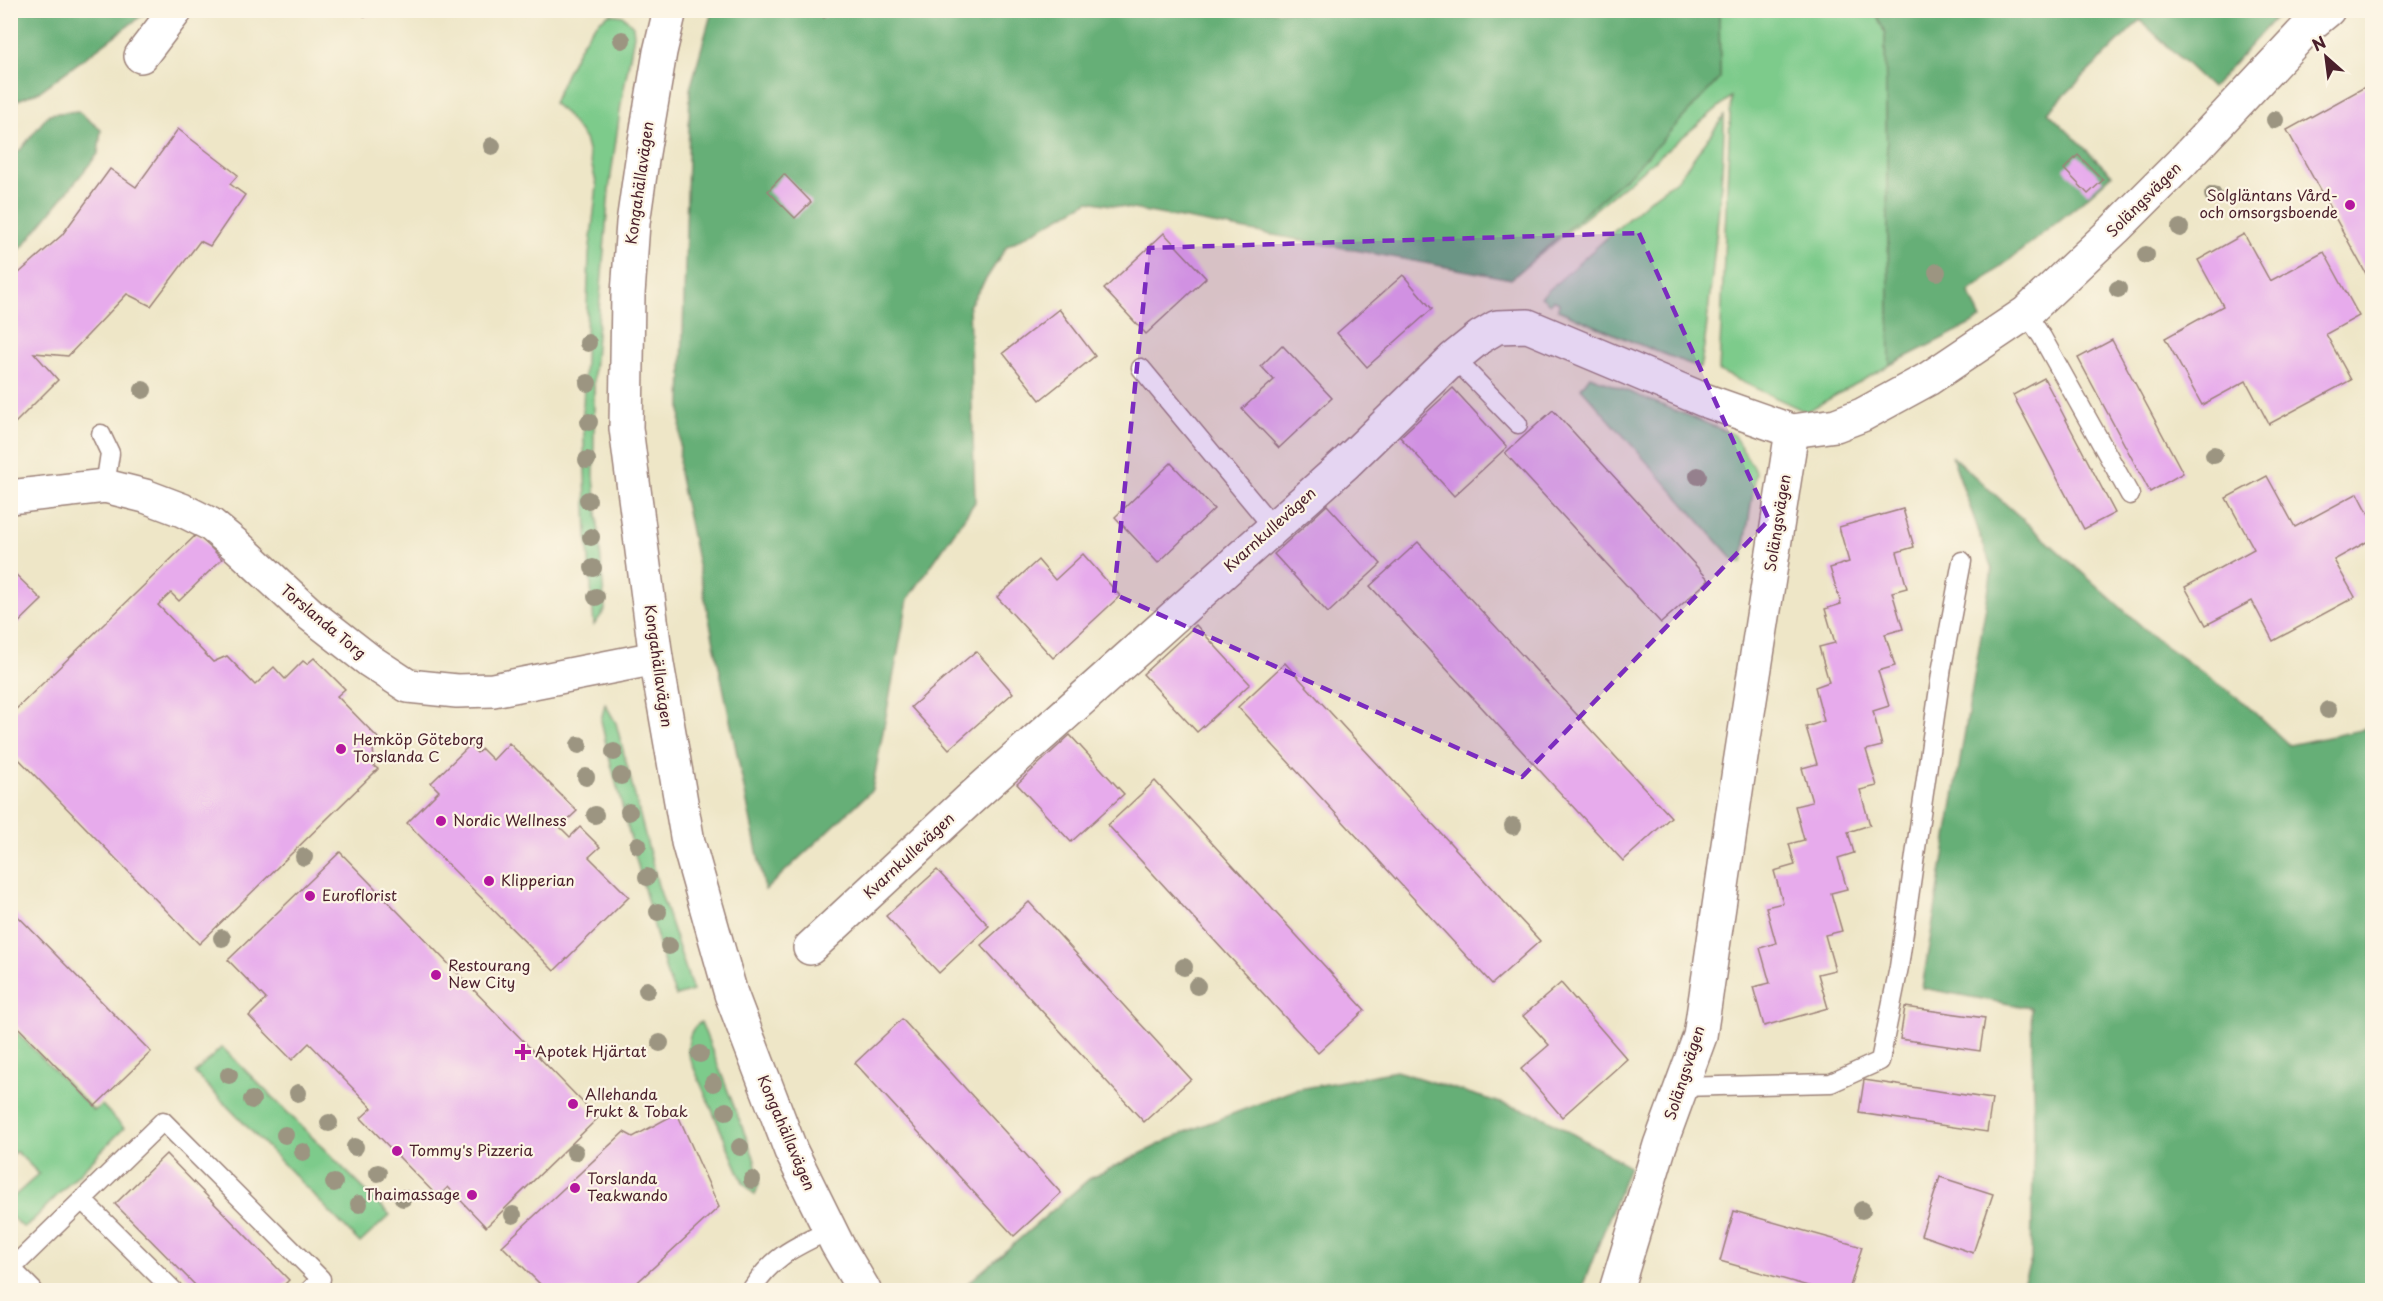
<svg xmlns="http://www.w3.org/2000/svg" width="2383" height="1301" font-family="'Playpen Sans',sans-serif">
<style>
.green{fill:#7dcb8b;stroke:#64755b;stroke-width:1.5}
.forest{fill:#66af77;stroke:#586751;stroke-width:1.5}
.building{fill:#e7abec}
.lines{fill:none;stroke-linecap:round;stroke-linejoin:round}
.service-casing{stroke:#9c8279;stroke-width:21}
.minor-casing{stroke:#9c8279;stroke-width:36}
.tertiary-casing{stroke:#9c8279;stroke-width:36}
.service{stroke:#fff;stroke-width:18}
.minor{stroke:#fff;stroke-width:33}
.tertiary{stroke:#fff;stroke-width:33}
.tree{fill:#9c9581}
.marked{fill:#7b2cbf;fill-opacity:0.2;stroke:#7b2cbf;stroke-width:4.5;stroke-dasharray:12 8;stroke-linejoin:round}
.poi-dot{fill:#b5179e;stroke:#fcf5e5;stroke-width:2}
.labels{text-anchor:middle;stroke-width:4.5;stroke-linejoin:round;paint-order:stroke}
.street-label{font-size:15px;fill:#4a1f2b;stroke:#fcf5e5}
.poi-label{font-size:15px;fill:#4a1f2b;stroke:#fcf5e5;text-anchor:start}
</style>
<rect width="100%" height="100%" fill="#fcf5e5"/>
<filter id="ink" filterUnits="userSpaceOnUse"><feTurbulence type="fractalNoise" baseFrequency=".0167" numOctaves="2"/><feDisplacementMap in="SourceGraphic" scale="12" xChannelSelector="R" yChannelSelector="G"/><feConvolveMatrix kernelMatrix="1 2 1 2 8 2 1 2 1" color-interpolation-filters="sRGB"/></filter>
<filter id="wash" filterUnits="userSpaceOnUse"><feTurbulence type="fractalNoise" baseFrequency=".008" numOctaves="4" result="noise"/><feDisplacementMap in="SourceGraphic" scale="24" xChannelSelector="R" yChannelSelector="G"/><feGaussianBlur stdDeviation="1.35" result="paint"/><feColorMatrix in="noise" values="0 0 0 0 0 0 0 0 0 0 0 0 0 0 0 0 0 1.4 0 .05"/><feComposite in="paint" operator="in"/></filter>
<g filter="url(#wash)">
<rect width="100%" height="100%" fill="#eee6c7"/>
<!-- green -->
<g class="green">
<path d="M1719 11H1875L1885 33 1890 365 1806 412 1719 371 1731 97 1511 279 1634 170 1720 78Z"/>
<path d="M611 14 623 16 633 26 634 35 621 104 609 190 594 371V476L605 610 594 625 587 536 583 410 589 255 597 186 585 139 566 114 553 103C565 79 584 24 611 14Z"/>
<path d="M1724 116C1724 170 1717 223 1712 277 1708 307 1707 338 1700 368L1633 342 1558 310 1559 303 1553 300 1550 304 1541 297 1649 200 1679 178Z"/>
<path d="M1590 376 1733 434 1756 472 1742 563 1734 560 1581 388Z"/>
<path d="M605 704 616 723 658 885 693 991 676 996 667 975 607 749 601 720Z"/>
<path d="M701 1022 755 1160 759 1183 755 1195 743 1182 688 1054C688 1040 689 1029 701 1022Z"/>
<path d="M11 1026 94 1111 102 1105 124 1128 27 1226 23 1227 11 1217V1199L39 1174 16 1151 11 1156Z"/>
<path d="M222 1047 390 1215 360 1243 195 1073Z"/>
</g>
<!-- forest -->
<g class="forest">
<path d="M11 10H148V11L40 91 11 103Z"/>
<path d="M712 11H1719L1720 78 1634 170 1511 279 1089 201 1007 246 969 306 975 502 908 599 872 790 765 890 679 473 690 89Z"/>
<path d="M1875 11H2281L2212 88 2140 20 2048 112 2112 175 2076 207 1969 292 1981 319 1890 365 1885 33Z"/>
<path d="M78 111 101 130 98 154 24 245 11 259V157L21 149 49 114Z"/>
<path d="M1952 456 2157 640 2241 700 2289 745 2361 730 2372 724V1290H2021L2031 1260 2034 1129 2031 1008 1922 988 1992 569Z"/>
<path d="M1396 1071 1540 1115 1629 1166 1581 1290H960L1089 1179 1183 1133 1294 1090Z"/>
</g>
<g id="blocks">
<!-- building -->
<g class="building">
<path d="M364 10H384V14L364 16Z"/>
<path d="M818 10H834L824 18Z"/>
<path d="M2372 83V279L2370 281 2287 130Z"/>
<path d="M178 129 238 175 230 184 245 195 210 246 200 241 151 306 127 294 68 356 34 353 58 380 10 428V281L62 235 110 169 136 187Z"/>
<path d="M2078 155 2103 180 2088 194 2064 169Z"/>
<path d="M784 174 811 202 795 218 768 191Z"/>
<path d="M1164 233 1206 278 1146 334 1104 289Z"/>
<path d="M2244 234 2270 281 2324 252 2359 316 2326 334 2351 380 2269 424 2246 381 2202 405 2165 338 2223 306 2198 260Z"/>
<path d="M1403 275 1432 309 1367 367 1337 333Z"/>
<path d="M1059 309 1095 356 1040 400 1003 353Z"/>
<path d="M2112 340 2183 473 2150 492 2078 358Z"/>
<path d="M1282 345 1332 398 1279 448 1242 409 1274 380 1261 366Z"/>
<path d="M2044 378 2115 513 2084 529 2013 395Z"/>
<path d="M1453 388 1507 447 1454 496 1400 437Z"/>
<path d="M1553 410 1709 580 1661 623 1505 453Z"/>
<path d="M1171 463 1214 509 1158 563 1115 517Z"/>
<path d="M2267 476 2295 527 2358 493 2372 520V539L2334 560 2355 597 2273 641 2252 601 2206 625 2185 587 2254 549 2226 498Z"/>
<path d="M1327 505 1381 564 1328 613 1274 554Z"/>
<path d="M1903 509 1914 547 1897 552 1907 588 1892 592 1903 629 1885 634 1895 666 1878 671 1889 706 1873 711 1882 746 1866 750 1877 786 1860 790 1870 825 1848 832 1854 853 1838 858 1847 889 1831 893 1842 931 1825 935 1835 970 1818 974 1828 1008 1764 1026 1753 987 1770 983 1760 948 1776 943 1766 907 1783 903 1774 871 1795 865 1789 844 1804 840 1795 806 1812 802 1802 768 1817 764 1806 727 1824 721 1815 687 1829 682 1819 647 1835 643 1825 609 1841 604 1830 568 1849 562 1839 527Z"/>
<path d="M197 534 222 559 179 601 171 593 158 605 213 662 227 656 255 685 274 667 285 679 303 661 307 664 314 658 345 689 337 696 378 738 373 743 374 766 378 769 199 944 10 750V715Z"/>
<path d="M1418 542 1671 817 1623 861 1370 586Z"/>
<path d="M1083 554 1120 596 1053 658 997 597 1038 560 1055 580Z"/>
<path d="M10 569 42 600 10 631Z"/>
<path d="M1196 625 1250 684 1197 732 1143 674Z"/>
<path d="M976 651 1013 693 949 749 911 707Z"/>
<path d="M1285 663 1540 941 1492 984 1238 707Z"/>
<path d="M1070 735 1124 794 1071 842 1017 784Z"/>
<path d="M509 743 577 811 560 827 570 837 580 827 600 847 589 857 629 897 554 971 407 823 439 791 431 783 470 745 477 753 482 749 493 760Z"/>
<path d="M1155 781 1365 1010 1318 1053 1108 825Z"/>
<path d="M340 852 598 1118 486 1227 448 1187 438 1197 361 1118 372 1108 309 1043 292 1060 249 1016 266 999 228 960Z"/>
<path d="M937 870 989 926 939 973 886 916Z"/>
<path d="M1029 902 1191 1079 1144 1122 981 945Z"/>
<path d="M10 908 151 1052 95 1106 10 1019Z"/>
<path d="M1561 983 1627 1059 1562 1117 1521 1069 1549 1045 1523 1016Z"/>
<path d="M1905 1007 1985 1018 1980 1051 1900 1039Z"/>
<path d="M902 1019 1061 1193 1014 1236 855 1063Z"/>
<path d="M1864 1080 1992 1099 1987 1132 1859 1113Z"/>
<path d="M677 1113 719 1207 629 1290H546L502 1246 624 1132 633 1137Z"/>
<path d="M166 1154 289 1280 279 1290H200L115 1204Z"/>
<path d="M1940 1177 1993 1194 1973 1253 1921 1235Z"/>
<path d="M1734 1211 1862 1247 1849 1290H1822L1720 1261Z"/>
</g>
</g>
</g>
<g filter="url(#ink)">
<use href="#blocks" fill-opacity="0" stroke="#9c8279" stroke-width="1.5"/>
<g class="lines">
<defs>
<g id="service">
<path d="M2026 313 2042 337 2130 495"/>
<path d="M1454 358 1518 424"/>
<path d="M1141 368 1273 527"/>
<path d="M101 434 110 453 105 486"/>
<path d="M1681 1087 1831 1083 1880 1061 1899 967 1942 667 1962 561"/>
<path d="M82 1200 173 1290"/>
<path d="M12 1269 33 1290"/>
<path d="M10 1270 163 1121 321 1279 310 1290"/>
<path d="M751 1290C773 1256 794 1247 830 1230"/>
</g>
<g id="minor">
<path d="M141 56 176 10"/>
<path d="M10 497 105 486 145 496 182 510 210 524 238 547 311 615 370 661 408 686 457 691 493 690 656 658"/>
<path d="M810 948 969 800 1345 464 1454 358 1480 337 1497 327 1528 326 1704 400 1792 431 1836 425 1862 415 1928 379 2026 313 2115 229 2183 161 2311 24 2328 10"/>
<path d="M1616 1290 1660 1145 1700 1036 1739 770 1792 431"/>
</g>
<path id="tertiary" d="M670 10 660 52 643 153 633 223 628 294 626 428 656 658 688 842 731 994 791 1151 837 1244 864 1290"/>
</defs>
<!-- service casing -->
<use href="#service" class="service-casing"/>
<!-- minor casing -->
<use href="#minor" class="minor-casing"/>
<!-- tertiary casing -->
<use href="#tertiary" class="tertiary-casing"/>
<!-- service -->
<use href="#service" class="service"/>
<!-- minor -->
<use href="#minor" class="minor"/>
<!-- tertiary -->
<use href="#tertiary" class="tertiary"/>
</g>
<!-- trees -->
<g class="tree">
<circle cx="622" cy="40" r="9"/>
<circle cx="2275" cy="120" r="9"/>
<circle cx="492" cy="146" r="9"/>
<circle cx="2213" cy="195" r="9"/>
<circle cx="2180" cy="228" r="9"/>
<circle cx="2146" cy="255" r="9"/>
<circle cx="1937" cy="272" r="9"/>
<circle cx="2118" cy="289" r="9"/>
<circle cx="588" cy="343" r="9"/>
<circle cx="588" cy="383" r="9"/>
<circle cx="143" cy="390" r="9"/>
<circle cx="589" cy="422" r="9"/>
<circle cx="2214" cy="455" r="9"/>
<circle cx="587" cy="460" r="9"/>
<circle cx="1698" cy="476" r="9"/>
<circle cx="588" cy="500" r="9"/>
<circle cx="591" cy="537" r="9"/>
<circle cx="593" cy="568" r="9"/>
<circle cx="596" cy="597" r="9"/>
<circle cx="2328" cy="710" r="9"/>
<circle cx="579" cy="745" r="9"/>
<circle cx="614" cy="752" r="9"/>
<circle cx="621" cy="776" r="9"/>
<circle cx="586" cy="777" r="9"/>
<circle cx="629" cy="812" r="9"/>
<circle cx="595" cy="815" r="9"/>
<circle cx="1513" cy="826" r="9"/>
<circle cx="638" cy="845" r="9"/>
<circle cx="304" cy="857" r="9"/>
<circle cx="647" cy="877" r="9"/>
<circle cx="658" cy="912" r="9"/>
<circle cx="222" cy="938" r="9"/>
<circle cx="669" cy="946" r="9"/>
<circle cx="1184" cy="967" r="9"/>
<circle cx="1197" cy="986" r="9"/>
<circle cx="647" cy="990" r="9"/>
<circle cx="660" cy="1043" r="9"/>
<circle cx="700" cy="1054" r="9"/>
<circle cx="229" cy="1075" r="9"/>
<circle cx="713" cy="1083" r="9"/>
<circle cx="298" cy="1093" r="9"/>
<circle cx="252" cy="1100" r="9"/>
<circle cx="726" cy="1111" r="9"/>
<circle cx="329" cy="1123" r="9"/>
<circle cx="285" cy="1135" r="9"/>
<circle cx="355" cy="1147" r="9"/>
<circle cx="740" cy="1147" r="9"/>
<circle cx="303" cy="1152" r="9"/>
<circle cx="575" cy="1152" r="9"/>
<circle cx="378" cy="1173" r="9"/>
<circle cx="752" cy="1180" r="9"/>
<circle cx="334" cy="1183" r="9"/>
<circle cx="403" cy="1198" r="9"/>
<circle cx="359" cy="1204" r="9"/>
<circle cx="1862" cy="1210" r="9"/>
<circle cx="513" cy="1215" r="9"/>
</g>
</g>
<!-- marked area -->
<path class="marked" d="M1639 233 1769 520 1522 777 1114 594 1149 248Z"/>
<!-- markers -->
<g class="poi-dot">
<circle cx="2350" cy="205" r="6"/>
<circle cx="341" cy="749" r="6"/>
<circle cx="441" cy="821" r="6"/>
<circle cx="489" cy="881" r="6"/>
<circle cx="310" cy="896" r="6"/>
<circle cx="436" cy="975" r="6"/>
<path d="M520 1043h6v6h6v6h-6v6h-6v-6h-6v-6h6z"/>
<circle cx="573" cy="1104" r="6"/>
<circle cx="397" cy="1151" r="6"/>
<circle cx="575" cy="1188" r="6"/>
<circle cx="472" cy="1195" r="6"/>
</g>
<g class="labels">
<!-- street labels -->
<g class="street-label">
<text transform="translate(640 183) rotate(-82)" y="5">Kongahällavägen</text>
<text transform="translate(2144 200) rotate(-45)" y="5">Solängsvägen</text>
<text transform="translate(1778 523) rotate(-81)" y="5">Solängsvägen</text>
<text transform="translate(1270 530) rotate(-42)" y="5">Kvarnkullevägen</text>
<text transform="translate(323 622) rotate(40)" y="5">Torslanda Torg</text>
<text transform="translate(658 666) rotate(82)" y="5">Kongahällavägen</text>
<text transform="translate(909 856) rotate(-43)" y="5">Kvarnkullevägen</text>
<text transform="translate(1685 1073) rotate(-72)" y="5">Solängsvägen</text>
<text transform="translate(786 1133) rotate(67)" y="5">Kongahällavägen</text>
</g>
<!-- poi labels -->
<g class="poi-label">
<text x="2338" y="201" text-anchor="end">Solgläntans Vård-<tspan x="2338" dy="17">och omsorgsboende</tspan></text>
<text x="353" y="745">Hemköp Göteborg<tspan x="353" dy="17">Torslanda C</tspan></text>
<text x="453" y="826">Nordic Wellness</text>
<text x="501" y="886">Klipperian</text>
<text x="322" y="901">Euroflorist</text>
<text x="448" y="971">Restourang<tspan x="448" dy="17">New City</tspan></text>
<text x="535" y="1057">Apotek Hjärtat</text>
<text x="585" y="1100">Allehanda<tspan x="585" dy="17">Frukt &amp; Tobak</tspan></text>
<text x="409" y="1156">Tommy's Pizzeria</text>
<text x="587" y="1184">Torslanda<tspan x="587" dy="17">Teakwando</tspan></text>
<text x="460" y="1200" text-anchor="end">Thaimassage</text>
</g>
</g>
<!-- margin -->
<rect width="2383" height="1301" fill="none" stroke="#fcf5e5" stroke-width="36"/>
<!-- north arrow -->
<g transform="translate(2326 57) rotate(332)" stroke="#fcf5e5" stroke-width="4.5" paint-order="stroke">
<path d="M0-4.5L10 22L0 15L-10 22Z" fill="#4a1f2b"/>
<text y="-9" font-size="16" font-weight="bold" text-anchor="middle" fill="#4a1f2b">N</text>
</g>
</svg>
